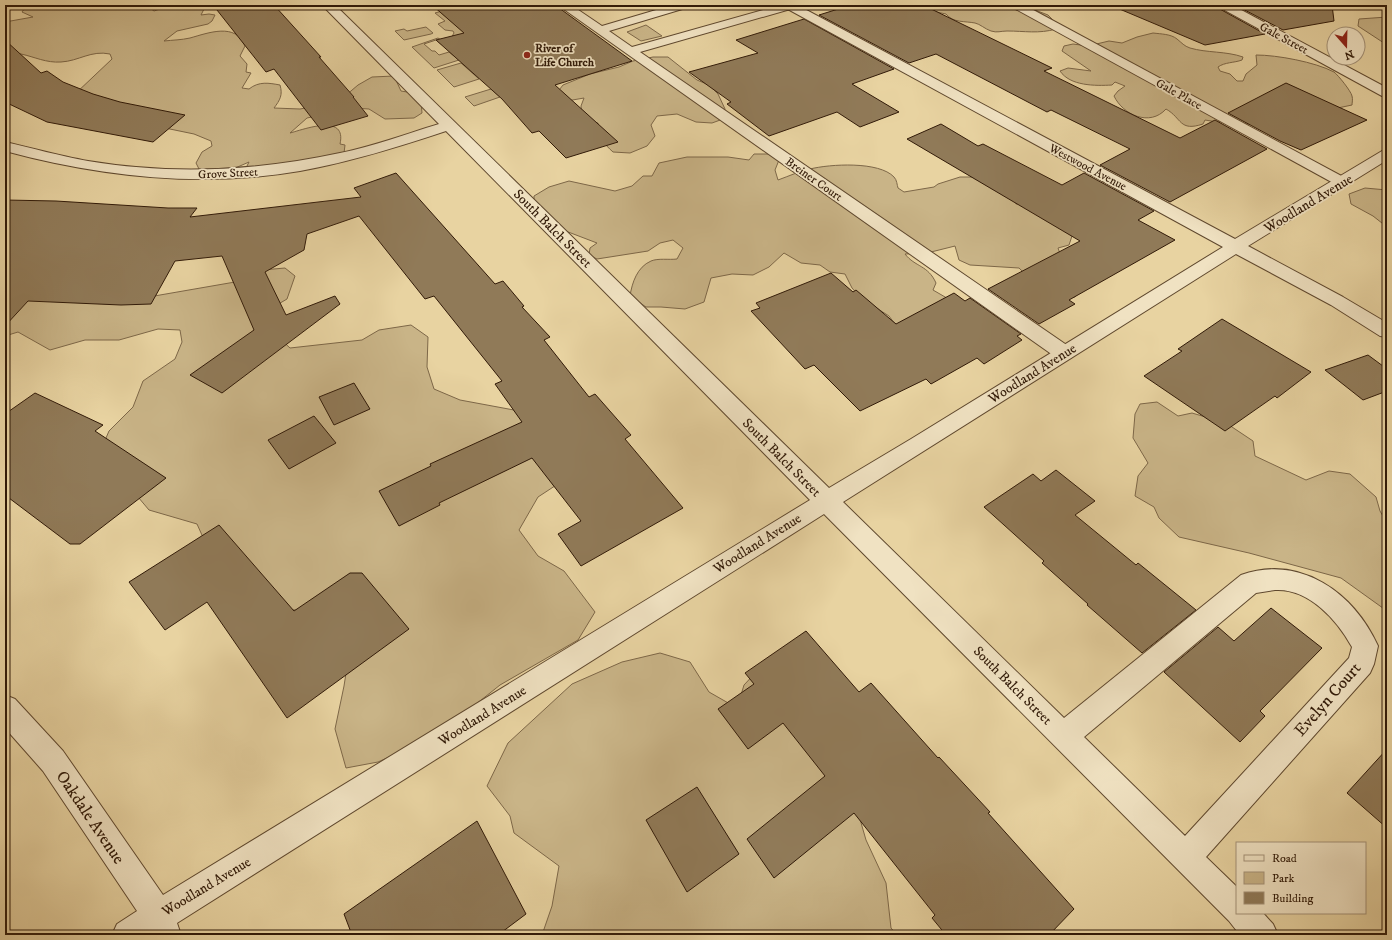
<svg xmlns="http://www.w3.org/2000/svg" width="1392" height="940" font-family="'IM FELL DW Pica',serif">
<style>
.green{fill:#c9b487;stroke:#7d6748}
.building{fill:#907a58;stroke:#311a08}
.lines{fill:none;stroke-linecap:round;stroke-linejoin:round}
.service-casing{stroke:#5f482e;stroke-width:2}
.minor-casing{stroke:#5f482e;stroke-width:2}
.service{fill:#f0e2c2;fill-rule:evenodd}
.minor{fill:#f0e2c2;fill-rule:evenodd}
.poi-dot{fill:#8f2418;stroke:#f0e2c2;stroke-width:1.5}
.labels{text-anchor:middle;stroke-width:3.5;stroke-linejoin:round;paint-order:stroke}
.far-street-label{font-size:12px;fill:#311a08;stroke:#f0e2c2}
.far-poi-label{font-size:12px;font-weight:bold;fill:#311a08;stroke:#f0e2c2;text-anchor:start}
.street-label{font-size:14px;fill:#311a08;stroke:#f0e2c2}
.near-street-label{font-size:17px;fill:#311a08;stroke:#f0e2c2}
</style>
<rect width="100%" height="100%" fill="#e8d3a1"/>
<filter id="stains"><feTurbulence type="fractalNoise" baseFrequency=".005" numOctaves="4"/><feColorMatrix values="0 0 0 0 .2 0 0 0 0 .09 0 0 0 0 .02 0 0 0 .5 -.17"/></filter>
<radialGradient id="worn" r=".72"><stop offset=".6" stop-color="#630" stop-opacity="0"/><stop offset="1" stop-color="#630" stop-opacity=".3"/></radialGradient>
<!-- green -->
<g class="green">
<path d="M27 5H146L154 11 171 5H206L201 15 209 14 215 15 212 21 208 24 177 31 164 41C173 40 181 40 190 38 208 33 236 22 245 46L240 56 247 64 246 72 251 73 242 88 249 89C259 81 269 83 280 85 283 95 280 100 274 108L300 109 311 107 345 96 358 85 372 77 394 76 401 91 413 93 421 101 422 113 414 118 385 119 369 109 353 108 307 118 290 133C305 129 347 113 340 144L345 145 344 153 250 171 247 166 249 162 233 169 200 171 196 163 202 152 212 146 211 141 194 134 165 128 75 94 112 59 110 54C91 50 79 61 61 62 46 63 35 57 21 54 16 52 10 53 5 54V22L33 17 22 12Z"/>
<path d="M464 5 440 12 470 37 451 38 454 33 453 31 445 30 438 24 445 21 435 13Z"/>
<path d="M914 5H1022L1048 15 1058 25 1056 29C1039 34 1024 31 1007 31 1001 31 997 33 991 31 985 29 980 24 975 23 965 21 953 23 946 14L918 8Z"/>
<path d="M1387 17V45L1358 26 1359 19Z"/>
<path d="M646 25 662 36 641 41 627 32Z"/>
<path d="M426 27 433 33 431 34 404 40 395 31 404 29 407 31Z"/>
<path d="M1153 33C1161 34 1171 34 1177 39 1182 43 1184 46 1190 48 1207 53 1226 51 1243 57L1242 60C1234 63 1225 62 1218 67L1220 71 1230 74 1237 81H1243L1246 74 1257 65 1256 55C1277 55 1315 62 1334 72 1338 75 1351 91 1352 96 1353 99 1352 103 1352 105L1262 124H1244L1234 121 1217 122 1205 120 1203 124C1179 132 1182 118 1166 109 1150 127 1123 115 1114 96L1118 91 1125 86 1115 82 1112 85C1095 86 1070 86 1060 71L1068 68 1091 71 1062 51 1064 46 1073 44 1088 46 1109 41 1122 43 1137 37Z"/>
<path d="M438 38 448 44 442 45 436 40 424 44 432 51H435L439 55 449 52 459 60 434 68 412 47Z"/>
<path d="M653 57H668L697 80 709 85 718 94 725 109 723 119 712 123 696 122 677 114 657 116 651 125 655 136 647 146 630 153 613 152C604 144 596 135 598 123L589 122 582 115 581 106 584 98 561 102 552 99 563 85 590 74 619 67 633 61Z"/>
<path d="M461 63 479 79 454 87 437 70Z"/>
<path d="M491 89 500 97 474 106 465 97Z"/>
<path d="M754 154H771L779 160 775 170 778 180C789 176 800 171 810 169 830 164 879 161 894 177 897 180 897 185 898 188L904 192 934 187 938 184 960 177H976L1014 197 1016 204 1033 205 1074 230 1069 245 1058 248 1062 259 1084 286 1075 297H1049L1019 268 970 265 959 260 955 246 927 253 905 254C915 267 928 265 936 283L933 290 952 301 897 327 889 316 861 298 852 288 845 274 830 272 820 265 801 263 784 253 769 267 753 275 732 274 711 278 704 302 685 309 661 307H646L630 296C632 283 637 267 651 261 658 258 669 260 677 259L683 248 673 240 660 243 648 251 597 259 589 255 590 248 597 243 563 230 534 204V196L549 187 569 181 615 191 632 186 643 176H652L659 163 687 157H728L749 160Z"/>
<path d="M1365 188 1387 190V227L1373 216 1351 204 1349 194Z"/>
<path d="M285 268 295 276 287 299 270 309 276 335 290 348 362 340 379 330 411 325 428 337 427 367 434 389 460 400 530 413 567 478 538 497 519 530 538 556 564 571 595 612 578 640 500 685 436 736 378 762 346 768 335 729 344 686 349 654 319 611 276 609 206 544 197 524 149 510 100 452 109 431 133 407 143 381 175 359 182 342 180 330 158 329 119 340H85L50 350 18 332 5 336V278L137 299 235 282 251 271Z"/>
<path d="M1157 402 1178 416 1192 413 1226 423 1253 441 1255 456 1306 480 1329 471 1350 474 1376 497 1380 511 1387 523V611L1341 578 1249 553 1179 537 1159 518 1154 507 1135 496 1138 476 1148 463 1133 438 1135 414 1140 404Z"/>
<path d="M660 653 690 662 709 692 737 708 744 685 758 670 855 802 866 840 886 883 891 928 897 935H542L552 906 559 866 514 833 510 816 487 786 508 743 572 684 622 662Z"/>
</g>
<!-- building -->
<g class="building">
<path d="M213 5H274L321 57H319L354 97H353L368 116 321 130 274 69 266 72Z"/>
<path d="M432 5H555L632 61 555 85 618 142 566 158 539 131 532 133 502 99 436 40 464 33Z"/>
<path d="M851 5H923L1052 68 1044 71 1180 138 1215 120 1267 149 1170 202 1100 165 1130 149 1051 110 1047 112 936 54 909 63 819 15Z"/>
<path d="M1110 5H1216L1218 8 1265 34 1205 45Z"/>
<path d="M1235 5H1332L1334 21 1283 30Z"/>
<path d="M804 19 894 69 852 84 899 112 860 127 837 112 769 136 727 104 731 102 689 72 758 53 736 40Z"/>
<path d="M5 40 41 73 47 71 63 82 93 94 120 102 185 115 153 142 47 122 5 102Z"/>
<path d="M1286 83 1367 120 1301 150 1280 141 1228 113Z"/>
<path d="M941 124 978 146 983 144 1062 185 1084 173 1154 211 1138 220 1175 240 1069 300 1075 304 1039 324 988 289 1080 241 907 139Z"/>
<path d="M396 173 495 284 503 281 524 306 522 307 550 337 544 340 589 397 595 394 631 435 625 439 683 508 581 566 558 534 581 521 532 458 439 503 440 505 399 526 379 491 431 466 430 464 522 422 495 384 502 381 434 296 425 299 359 216 307 234 304 250 265 272 286 315 335 296 340 304 222 393 190 375 254 330 222 256 175 261 151 304 121 305 28 301 5 326V200L56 201 168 208H197L190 217 361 197 354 188Z"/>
<path d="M831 273 853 292 856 290 896 324 954 293 965 301 970 298 1021 334 1017 336 1022 340 984 364 977 358 931 384 926 379 860 411 814 365 805 369 751 311 760 308 756 303Z"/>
<path d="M1222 319 1311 372 1277 398 1275 396 1225 431 1144 376 1182 351 1178 349Z"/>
<path d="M1368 355 1387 369V391L1363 400 1325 370Z"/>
<path d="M354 383 370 409 334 425 319 397Z"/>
<path d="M35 393 103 425 95 431 166 478 80 544H70L5 495V414Z"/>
<path d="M314 416 336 443 289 469 268 440Z"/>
<path d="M1056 470 1095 501 1075 515 1136 565 1138 563 1196 610 1142 653 1087 605 1088 604 1042 563 1044 561 984 507 1033 474 1041 481Z"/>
<path d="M219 525 294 611 350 573H362L409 629 287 718 207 602 165 630 129 582Z"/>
<path d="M1271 608 1322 648 1260 711 1265 716 1240 742 1164 672 1218 627 1234 641Z"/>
<path d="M806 631 859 692 871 683 938 758 939 757 990 812 988 813 1074 909 1049 935H946L932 918 935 915 854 813 774 878 747 839 825 776 783 723 748 749 718 709 754 684 745 673Z"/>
<path d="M1387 749V828L1347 793Z"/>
<path d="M697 787 739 854 687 892 646 820Z"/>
<path d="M477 821 526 914 498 935H352L344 914Z"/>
</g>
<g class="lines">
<defs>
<g id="service">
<path d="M558 5H571L602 26 673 5H691L689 7 609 31 632 47 781 5H795L794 8 640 52 1071 348 1073 353 1071 358 1064 359 1057 358Z"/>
<path d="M1010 5H1024L1347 179 1349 182 1347 185 1342 186 1337 185 1012 7Z"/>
</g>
<g id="minor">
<path d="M322 5H335L829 488 911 439 1223 247 784 7 782 5H797L1235 239 1382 151 1387 149V160L1248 246 1343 297 1387 323V337L1380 336 1331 305 1236 254 843 502 1064 718 1241 575C1301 554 1354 593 1378 646L1374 664 1370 673 1206 857 1237 887V913H1263L1273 924 1278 935H1240L1229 921 824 514 177 923 181 935H112L117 924 137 911 43 771 5 728V695L15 699 63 751 163 895 810 500 446 131C398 147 350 162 300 171 201 188 101 177 5 151V142C32 148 60 156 88 161 172 175 257 171 340 153 374 146 406 134 439 124ZM1275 590C1309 588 1337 620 1352 647L1349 658 1185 836 1084 737 1256 593Z"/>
<path d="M1217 5H1232L1387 88V97L1382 96 1219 7Z"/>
</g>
</defs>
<!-- service casing -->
<use href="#service" class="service-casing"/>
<!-- minor casing -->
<use href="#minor" class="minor-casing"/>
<!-- service -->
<use href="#service" class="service"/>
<!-- minor -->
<use href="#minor" class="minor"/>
</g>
<!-- markers -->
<circle class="poi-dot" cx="527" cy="55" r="4"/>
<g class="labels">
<!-- far-street labels -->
<g class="far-street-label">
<text transform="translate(1284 38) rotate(28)" y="4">Gale Street</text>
<text transform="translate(1179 94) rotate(29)" y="4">Gale Place</text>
<text transform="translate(1088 167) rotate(28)" y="4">Westwood Avenue</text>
<text transform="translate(228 173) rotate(-3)" y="4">Grove Street</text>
<text transform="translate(814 179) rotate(35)" y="4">Breiner Court</text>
</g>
<!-- far-poi labels -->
<g class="far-poi-label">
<text x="535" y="52">River of<tspan x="535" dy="14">Life Church</tspan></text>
</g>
<!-- street labels -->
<g class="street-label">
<text transform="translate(1308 203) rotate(-31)" y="5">Woodland Avenue</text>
<text transform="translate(553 228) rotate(45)" y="5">South Balch Street</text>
<text transform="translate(1032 373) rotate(-32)" y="5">Woodland Avenue</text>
<text transform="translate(782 457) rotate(45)" y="5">South Balch Street</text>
<text transform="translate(757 543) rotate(-32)" y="5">Woodland Avenue</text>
<text transform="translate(1013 685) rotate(45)" y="5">South Balch Street</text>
<text transform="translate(482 715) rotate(-32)" y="5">Woodland Avenue</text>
<text transform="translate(206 886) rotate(-31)" y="5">Woodland Avenue</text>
</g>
<!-- near-street labels -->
<g class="near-street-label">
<text transform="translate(1327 699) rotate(-49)" y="6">Evelyn Court</text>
<text transform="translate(91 817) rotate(56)" y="6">Oakdale Avenue</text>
</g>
</g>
<!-- margin -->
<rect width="1392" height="940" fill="none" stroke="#e8d3a1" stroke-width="20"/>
<rect x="6" y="6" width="1380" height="928" fill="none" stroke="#311a08" stroke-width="2"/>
<rect x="10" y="10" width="1372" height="920" fill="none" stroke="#311a08"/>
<!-- legend -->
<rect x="1236" y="842" width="130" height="72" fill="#f0e2c2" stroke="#a49278"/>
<rect x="1244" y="855" width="20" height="6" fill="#f0e2c2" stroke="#a49278"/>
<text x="1272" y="862" font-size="12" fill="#311a08">Road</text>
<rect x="1244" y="872" width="20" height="12" fill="#c9b487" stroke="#a49278"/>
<text x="1272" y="882" font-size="12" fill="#311a08">Park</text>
<rect x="1244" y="892" width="20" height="12" fill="#907a58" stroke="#a49278"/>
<text x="1272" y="902" font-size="12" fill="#311a08">Building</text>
<!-- north arrow -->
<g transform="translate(1346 46) rotate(160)"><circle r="19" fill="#f0e2c2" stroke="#a49278"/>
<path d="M0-3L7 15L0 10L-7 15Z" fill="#8f2418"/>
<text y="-6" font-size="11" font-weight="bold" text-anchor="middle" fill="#311a08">N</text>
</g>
<rect width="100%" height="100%" filter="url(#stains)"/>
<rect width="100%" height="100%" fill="url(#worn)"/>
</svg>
